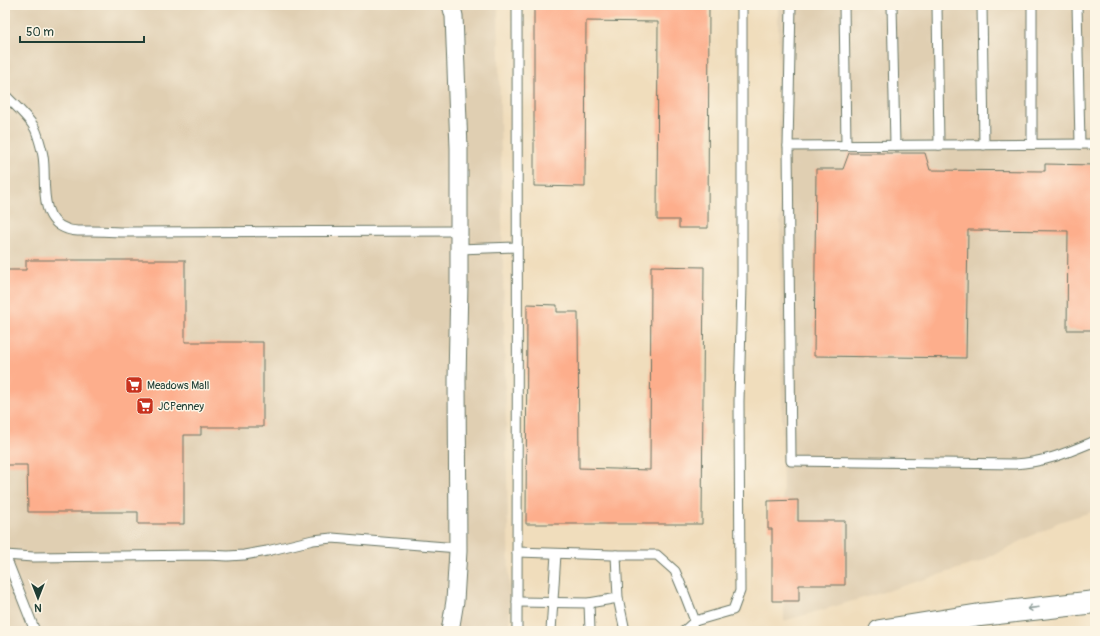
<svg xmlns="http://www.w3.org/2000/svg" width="1100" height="636" font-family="Pangolin,sans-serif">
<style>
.built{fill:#e0cfb2}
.building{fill:#fdae8c}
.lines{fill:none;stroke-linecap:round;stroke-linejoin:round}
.lane-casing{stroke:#687564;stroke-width:11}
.street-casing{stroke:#687564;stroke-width:19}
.highway-casing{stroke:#687564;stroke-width:24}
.lane{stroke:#fff;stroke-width:9}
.street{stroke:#fff;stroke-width:17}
.highway{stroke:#fff;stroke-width:22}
.oneway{stroke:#8f9e9a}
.labels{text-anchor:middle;stroke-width:3;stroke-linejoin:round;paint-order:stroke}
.poi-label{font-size:11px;fill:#1f3d34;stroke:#fcf5e5;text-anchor:start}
</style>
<rect width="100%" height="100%" fill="#fcf5e5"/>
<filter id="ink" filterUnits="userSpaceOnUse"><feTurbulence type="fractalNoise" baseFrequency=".025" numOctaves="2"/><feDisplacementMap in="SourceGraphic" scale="8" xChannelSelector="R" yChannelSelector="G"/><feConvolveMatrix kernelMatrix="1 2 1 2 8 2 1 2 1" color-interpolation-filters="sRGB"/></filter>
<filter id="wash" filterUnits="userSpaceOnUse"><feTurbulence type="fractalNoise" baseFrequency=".012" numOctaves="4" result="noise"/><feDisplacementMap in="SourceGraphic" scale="16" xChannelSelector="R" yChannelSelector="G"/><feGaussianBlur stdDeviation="0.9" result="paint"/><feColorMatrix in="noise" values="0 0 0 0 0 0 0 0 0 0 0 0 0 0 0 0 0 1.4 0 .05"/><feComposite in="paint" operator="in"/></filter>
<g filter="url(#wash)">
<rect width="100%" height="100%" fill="#f0ddbc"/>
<!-- built -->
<g class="built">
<path d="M5 5H498L510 631H5Z"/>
<path d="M778 5H1095V511L1059 522 980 562 884 592 784 621Z"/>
</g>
<g id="blocks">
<!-- building -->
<g class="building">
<path d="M534 5H709L708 228H679V220H657L658 22 586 21 585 187 534 186Z"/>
<path d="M849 153H925L930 170 1045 171V164L1095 165V330H1067L1068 231 968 230 966 358 814 356 816 169H843Z"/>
<path d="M26 260H185V342H263V427H201V435H184V524H138V512H28L27 465H5V270H26Z"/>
<path d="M651 266 704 267 702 524H526L527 304 557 305V312H578L579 468 650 470Z"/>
<path d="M798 500V521H845V585H799V601H772V529H768V501Z"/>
</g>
</g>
</g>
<g filter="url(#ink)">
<use href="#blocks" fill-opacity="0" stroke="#687564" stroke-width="1"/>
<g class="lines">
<defs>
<g id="lane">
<path d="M791 5 788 146 1095 144"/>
<path d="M844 5 846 145"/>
<path d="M892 5 895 145"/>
<path d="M937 5 939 145"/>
<path d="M982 5 984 145"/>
<path d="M1032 5V144"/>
<path d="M1077 5 1080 144"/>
<path d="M5 95C13 103 29 118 34 127 37 131 42 150 43 156 47 179 37 219 67 229 74 232 83 231 91 231 103 231 115 232 128 232L459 231"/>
<path d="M788 146 791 461 1014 464C1046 462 1066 453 1095 441"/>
<path d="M459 249 517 247"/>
<path d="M517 552 612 555H657L675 571 683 590 695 621"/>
<path d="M5 555 33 557 206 555 228 556 244 555 267 551 313 540 332 538 458 548"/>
<path d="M5 555 35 631"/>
<path d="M616 555 618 598 625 631"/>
<path d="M517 602 589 603 618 598"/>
<path d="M589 603 590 631"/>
<path d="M517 631C518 422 517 214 517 5"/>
<path d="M551 631 556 554"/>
<path d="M684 631 695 621 733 610 740 591 739 401 742 285V5"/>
</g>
<path id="street" d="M450 631 455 601 458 551 457 380 459 283V148L454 16 451 5"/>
<path id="highway" d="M880 631 980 615 1095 602"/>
</defs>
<!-- lane casing -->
<use href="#lane" class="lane-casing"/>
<!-- street casing -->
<use href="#street" class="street-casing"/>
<!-- highway casing -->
<use href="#highway" class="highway-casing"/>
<!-- lane -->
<use href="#lane" class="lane"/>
<!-- street -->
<use href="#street" class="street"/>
<!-- highway -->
<use href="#highway" class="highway"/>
</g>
<!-- one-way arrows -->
<defs><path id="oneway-shaft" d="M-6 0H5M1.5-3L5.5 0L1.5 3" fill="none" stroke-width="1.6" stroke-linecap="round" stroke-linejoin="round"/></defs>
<use class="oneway" href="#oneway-shaft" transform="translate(1033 608) rotate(173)"/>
</g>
<!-- icons -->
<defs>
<symbol id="supermarket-square" viewBox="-11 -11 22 22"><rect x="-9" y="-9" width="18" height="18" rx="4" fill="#c8321e" stroke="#fcf5e5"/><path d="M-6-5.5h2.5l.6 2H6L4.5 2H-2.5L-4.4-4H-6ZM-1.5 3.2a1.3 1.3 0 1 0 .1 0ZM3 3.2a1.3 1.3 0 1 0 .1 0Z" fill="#fff"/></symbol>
</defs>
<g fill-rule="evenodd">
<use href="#supermarket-square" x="124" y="375" width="20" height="20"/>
<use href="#supermarket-square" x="135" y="396" width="20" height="20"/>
</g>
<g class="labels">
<!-- poi labels -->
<g class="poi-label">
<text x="147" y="389">Meadows Mall</text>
<text x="158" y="410">JCPenney</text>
</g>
</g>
<!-- margin -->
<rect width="1100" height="636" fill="none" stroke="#fcf5e5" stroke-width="20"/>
<!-- north arrow -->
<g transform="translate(38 598) rotate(180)" stroke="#fcf5e5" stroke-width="3" paint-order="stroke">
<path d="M0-3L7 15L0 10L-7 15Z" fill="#1f3d34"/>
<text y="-6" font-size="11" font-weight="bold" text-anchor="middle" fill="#1f3d34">N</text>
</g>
<!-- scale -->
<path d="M20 36v6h124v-6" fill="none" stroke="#1f3d34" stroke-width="2"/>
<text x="26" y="36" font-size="12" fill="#1f3d34" stroke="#fcf5e5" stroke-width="3" paint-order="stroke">50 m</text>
</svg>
